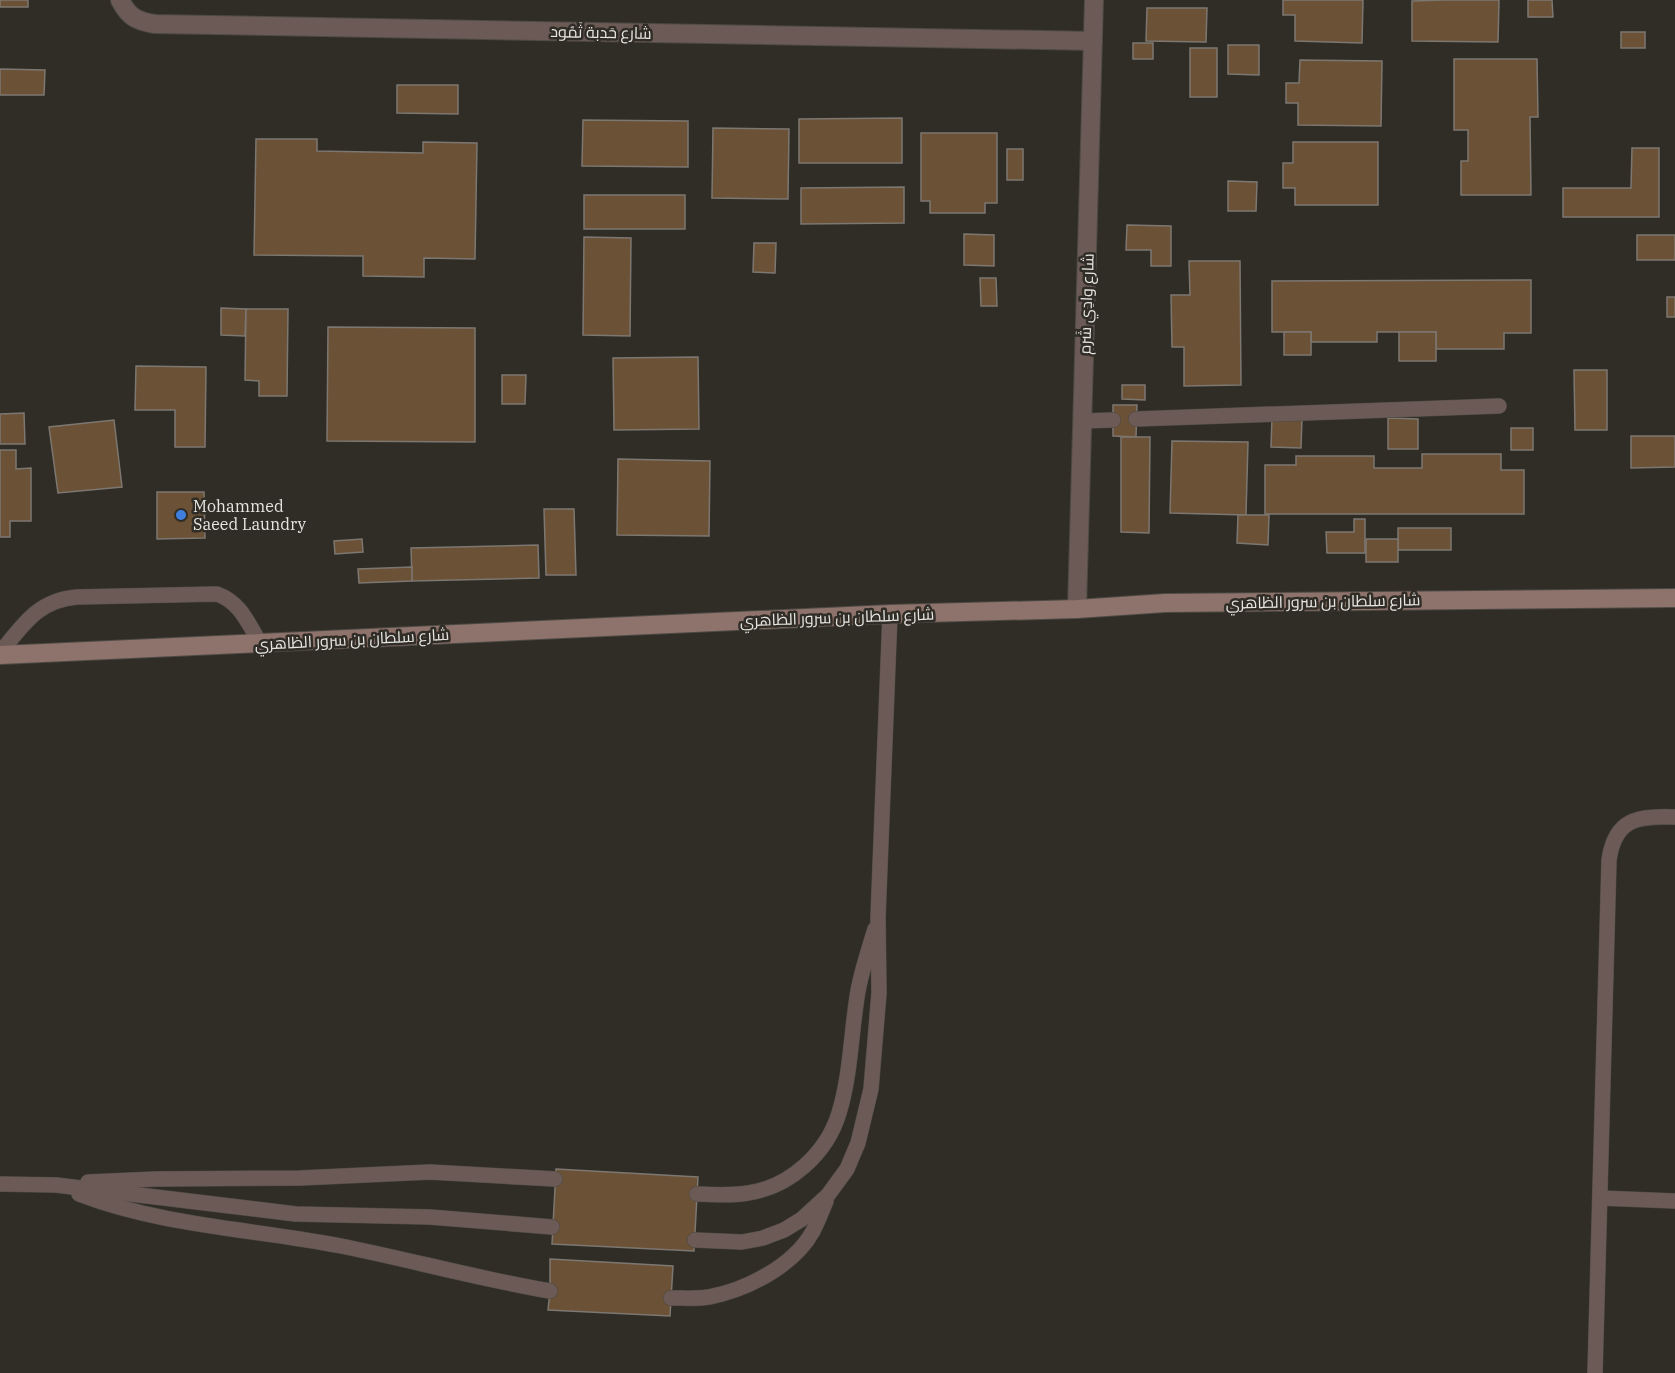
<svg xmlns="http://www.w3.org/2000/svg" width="1675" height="1373" font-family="'IBM Plex Serif',Cairo,serif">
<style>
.building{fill:#6b5135;stroke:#7d7771;stroke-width:1.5}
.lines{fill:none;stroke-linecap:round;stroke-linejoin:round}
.lane-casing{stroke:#4d4a44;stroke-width:16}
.street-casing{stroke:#4d4a44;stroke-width:20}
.secondary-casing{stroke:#4d4a44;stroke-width:20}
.lane{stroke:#6b5a56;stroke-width:15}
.street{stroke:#6b5a56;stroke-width:18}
.secondary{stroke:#8e726c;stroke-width:18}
.shop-dot{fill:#3f7fe0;stroke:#302d26;stroke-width:2}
.labels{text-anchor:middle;stroke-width:5;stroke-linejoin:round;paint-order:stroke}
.street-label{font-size:16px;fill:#e7e5e1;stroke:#302d26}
.poi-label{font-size:16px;fill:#e7e5e1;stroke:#302d26;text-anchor:start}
</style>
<rect width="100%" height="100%" fill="#302d26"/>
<!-- building -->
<g class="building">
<rect x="0" y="0" width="28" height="7"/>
<path d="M1283 0H1363L1362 43 1295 41V15H1283Z"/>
<path d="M1444 0H1499L1498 42 1412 41V1Z"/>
<path d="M1528 0H1552L1553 17H1528Z"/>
<path d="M1147 8H1207L1206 42 1146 41Z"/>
<rect x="1621" y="32" width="24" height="16"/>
<rect x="1133" y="43" width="20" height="16"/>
<path d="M1228 45H1259V75L1228 74Z"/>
<rect x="1190" y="48" width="27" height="49"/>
<path d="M1454 59H1537L1538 117H1530L1531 195H1461V161H1468V130H1454Z"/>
<path d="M1300 60 1382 61 1381 126 1298 125V103H1286V83H1299Z"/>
<path d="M0 69 45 70 44 95H0Z"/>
<path d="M397 85H458V114L397 113Z"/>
<path d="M902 118V163H799V119Z"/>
<path d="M583 120 688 121V167L582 166Z"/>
<path d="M713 128 789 129 788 199 712 198Z"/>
<path d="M921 133H997V203H985V213H930V201H921Z"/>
<path d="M256 139H317V151L423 153V142L477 143 475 259 424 258V277L363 276V256L254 255Z"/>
<path d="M1293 142H1378V205H1295V188H1283V163H1293Z"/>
<path d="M1632 148H1659V217H1563V188H1631Z"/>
<rect x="1007" y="149" width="16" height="31"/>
<path d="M1228 181 1257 182 1256 211H1228Z"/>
<path d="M904 187V223L801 224V188Z"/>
<rect x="584" y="195" width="101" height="34"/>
<path d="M1127 225 1171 226V266H1151V250H1126Z"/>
<path d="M964 234 994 235V266L964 265Z"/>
<rect x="1637" y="235" width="38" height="25"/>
<path d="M584 237 631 238 630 336 583 335Z"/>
<path d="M754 243H776L775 273 753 272Z"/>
<path d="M1189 261H1240L1241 385 1184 386V347H1172L1171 295H1190Z"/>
<path d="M980 278H996L997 306H981Z"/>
<path d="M1531 280V333H1504V349H1436V332H1377V342H1311V332H1272V281Z"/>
<rect x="1667" y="297" width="8" height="20"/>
<path d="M221 308 246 309 245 336 221 335Z"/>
<path d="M246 309H288L287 396H259V381L245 380Z"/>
<path d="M328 327 475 328V442L327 441Z"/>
<rect x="1284" y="332" width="27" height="23"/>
<rect x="1399" y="332" width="37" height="29"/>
<path d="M698 357 699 429 614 430 613 358Z"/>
<path d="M136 366 206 367 205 447H175V410H135Z"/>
<path d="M1574 370H1607V430H1575Z"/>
<path d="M502 375H526L525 404H502Z"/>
<path d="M1122 385H1145V400L1122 399Z"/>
<path d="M1113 405H1137L1136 437 1113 436Z"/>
<path d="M24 413 25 444H0V414Z"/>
<path d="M1272 417 1302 418 1301 448 1271 447Z"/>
<path d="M1388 418 1418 419V449H1388Z"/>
<path d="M114 420 122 487 58 493 49 427Z"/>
<rect x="1511" y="428" width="22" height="22"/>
<path d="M1631 436H1675V467L1631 468Z"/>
<path d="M1121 437H1150L1149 533 1121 532Z"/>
<path d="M1172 441 1248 442 1246 515 1170 513Z"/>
<path d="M0 450H16V469L31 468V521H10V537H0Z"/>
<path d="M1422 454H1501V470H1524V514H1265V465H1296V456H1374V468H1422Z"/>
<path d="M618 459 710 461 709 536 617 535Z"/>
<path d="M157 492H204L205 538 157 539Z"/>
<path d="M544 509H574L576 575H546Z"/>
<path d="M1238 515H1269L1268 545 1237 543Z"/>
<path d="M1354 519H1365V553H1327L1326 532H1354Z"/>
<rect x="1398" y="528" width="53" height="22"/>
<path d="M362 539 363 552 335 554 334 541Z"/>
<rect x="1366" y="539" width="32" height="23"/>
<path d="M538 545 539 578 412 581 411 548Z"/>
<path d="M412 567V581L359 583 358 569Z"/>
<path d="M556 1169 698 1177 694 1251 552 1244Z"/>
<path d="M550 1259 673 1266 670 1316 548 1310 550 1291Z"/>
</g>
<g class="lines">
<defs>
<g id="lane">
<path d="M1136 419 1499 406"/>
<path d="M1082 421 1113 420"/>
<path d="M0 653C23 625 38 600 77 597L217 594C240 602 248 623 260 643"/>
<path d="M88 1182 156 1179 300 1178 430 1172 555 1179"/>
<path d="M0 1184 56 1185 296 1214 430 1217 552 1227"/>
<path d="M79 1194C162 1226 254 1229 341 1246 411 1260 479 1279 550 1291"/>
<path d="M697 1194C714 1195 731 1196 748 1193 790 1187 827 1153 839 1113 851 1074 851 1031 858 991 862 969 869 949 875 929"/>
<path d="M1600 1198 1675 1201"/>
<path d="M695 1240 742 1242 763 1238 784 1230 802 1219 828 1195 847 1169 858 1143 871 1089 879 993 878 917 890 614"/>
<path d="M671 1298C683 1298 697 1299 709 1297 746 1290 794 1266 813 1231 818 1221 822 1211 826 1201"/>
<path d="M1595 1373 1609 860C1615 818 1638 816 1675 817"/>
</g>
<g id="street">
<path d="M120 0C129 17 136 21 155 24L1093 41"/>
<path d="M1077 609 1094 0"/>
</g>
<path id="secondary" d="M0 655 890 614 1077 609 1165 603 1675 598"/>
</defs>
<!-- lane casing -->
<use href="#lane" class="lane-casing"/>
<!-- street casing -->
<use href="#street" class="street-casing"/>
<!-- secondary casing -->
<use href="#secondary" class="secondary-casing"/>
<!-- lane -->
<use href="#lane" class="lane"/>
<!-- street -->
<use href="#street" class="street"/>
<!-- secondary -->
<use href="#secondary" class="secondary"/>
</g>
<!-- markers -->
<circle class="shop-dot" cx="181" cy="515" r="6"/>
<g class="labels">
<!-- street labels -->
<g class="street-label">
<text transform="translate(601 32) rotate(1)" y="6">شارع حَدبة ثَمُود</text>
<text transform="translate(1086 304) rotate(-88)" y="6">شارع وادِي شَرم</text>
<text transform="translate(1323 601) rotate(-1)" y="6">شارع سلطان بن سرور الظاهري</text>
<text transform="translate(837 617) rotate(-2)" y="6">شارع سلطان بن سرور الظاهري</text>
<text transform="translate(352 639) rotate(-3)" y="6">شارع سلطان بن سرور الظاهري</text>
</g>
<!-- poi labels -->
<g class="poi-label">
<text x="193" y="512">Mohammed<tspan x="193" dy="18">Saeed Laundry</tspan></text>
</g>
</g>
</svg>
